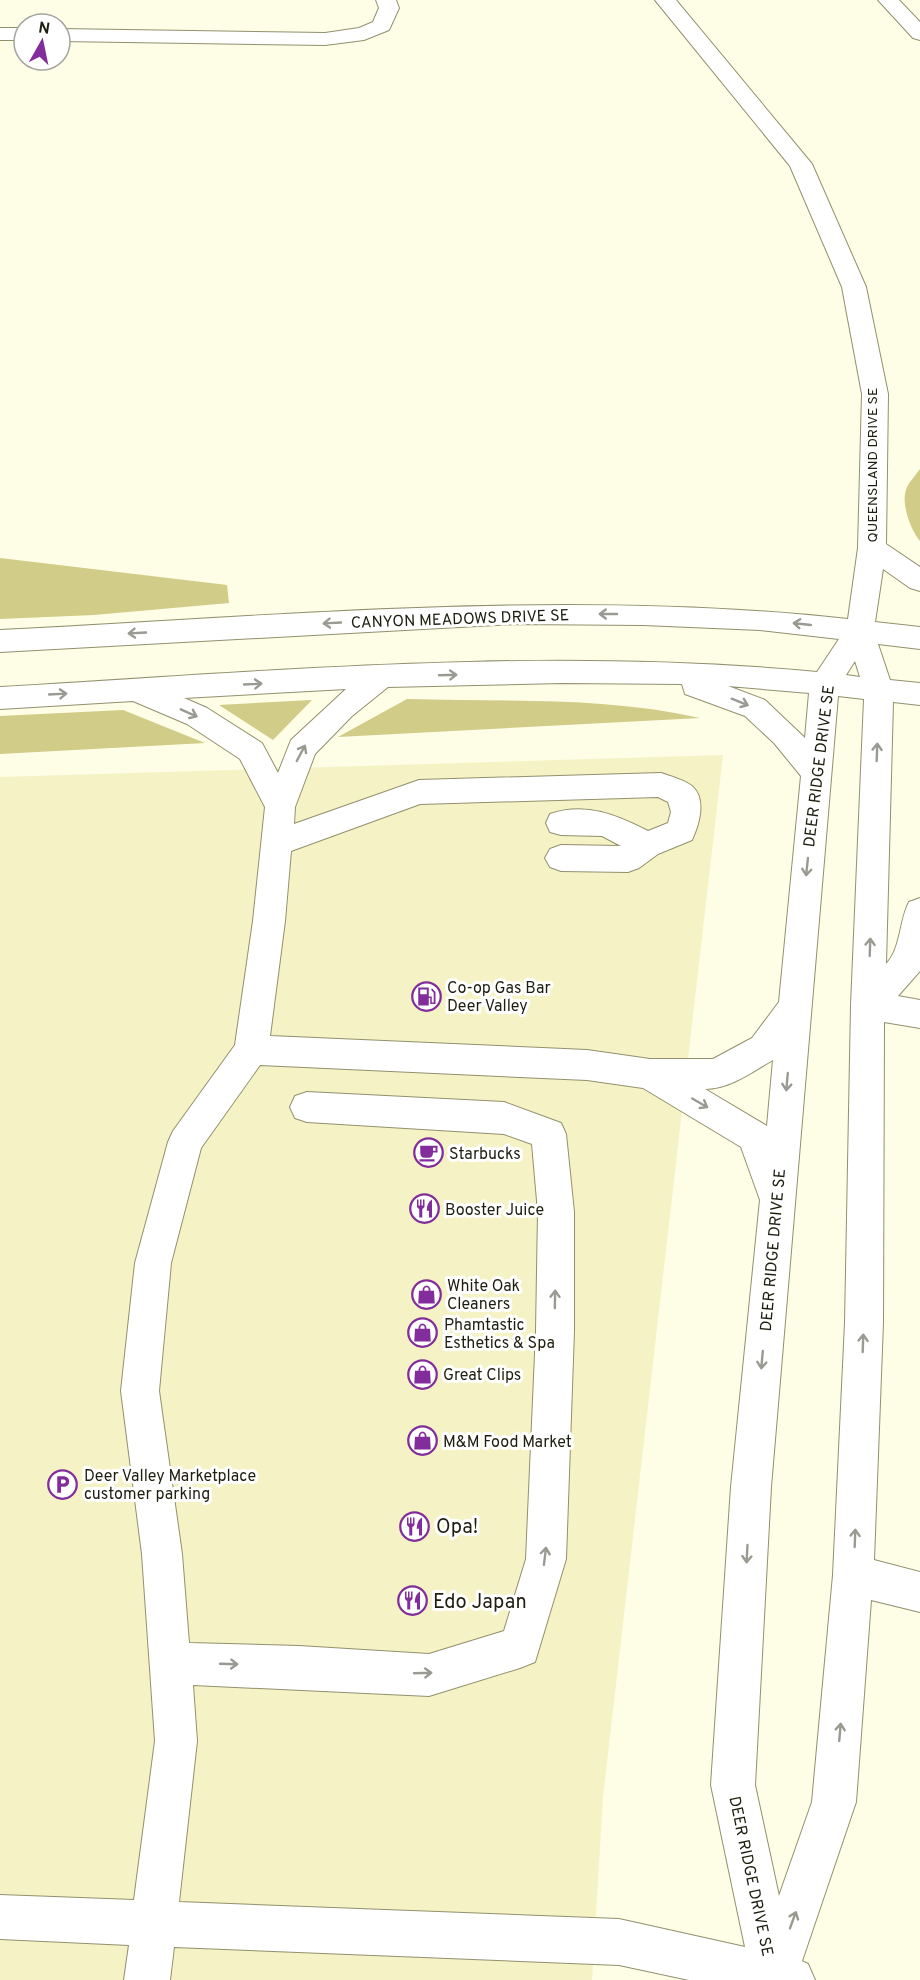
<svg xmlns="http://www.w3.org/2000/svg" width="920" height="1980" font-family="Overpass,sans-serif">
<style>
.built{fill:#f5f3c5}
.green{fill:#d1cc87}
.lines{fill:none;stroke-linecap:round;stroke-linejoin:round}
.minor-casing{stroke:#92906d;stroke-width:2}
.minor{fill:#fff;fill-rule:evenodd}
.oneway{stroke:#9a9a93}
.labels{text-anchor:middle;stroke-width:6;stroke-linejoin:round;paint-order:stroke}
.far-street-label{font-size:14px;fill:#1e1e10;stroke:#fff}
.street-label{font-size:16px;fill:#1e1e10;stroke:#fff}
.poi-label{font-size:16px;fill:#1e1e10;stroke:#fff;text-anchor:start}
.near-poi-label{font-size:20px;fill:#1e1e10;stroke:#fff;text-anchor:start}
</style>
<rect width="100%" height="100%" fill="#fefde6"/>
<!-- built -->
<path class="built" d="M723 755 603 1797 592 1980H0V777Z"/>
<!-- green -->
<g class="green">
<path d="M920 469V541C911 531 901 504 906 490 908 483 916 475 920 469Z"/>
<path d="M0 558 227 585 229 603 94 615 0 619Z"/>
<path d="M407 699C504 702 604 696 700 718L338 737Z"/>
<path d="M312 700 273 740 219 705Z"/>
<path d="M123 710 205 743 0 754V716Z"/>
</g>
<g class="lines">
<defs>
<g id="minor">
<path d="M376 0H396L399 8 389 30 364 40 325 45 60 41V29L325 33 359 28 373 22 379 8Z"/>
<path d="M655 0H676L812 164 866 287 888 394 886 544 920 567V591L910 588 883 569 875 622 920 627V649L878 644 890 680 920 683V705L893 702 886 964C901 949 899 921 909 902L920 898V971L898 996 920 1000V1028L884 1022 883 1323 874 1560 920 1572V1612L871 1600 856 1802 802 1961 808 1964 815 1980H689L619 1965 174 1947 170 1980H124L129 1945 0 1939V1895L134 1900 155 1741 142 1554 121 1391 135 1263 168 1142 173 1131 235 1045 253 921 265 807 240 759 187 724 133 701 0 709V687C272 671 545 646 817 672L839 639 760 630 643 625 516 624 0 652V630C282 616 566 588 848 619L858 548 862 394 842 287 790 166ZM855 661 860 677 846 675ZM563 683 682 684 685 694 745 716 774 743 801 776 779 1002 752 1038 713 1059H650L587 1050 270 1036 285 921 291 851 420 804 658 797 668 802 671 812 668 823 648 831C617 815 586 802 550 814L546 823 550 832 561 835 602 836 621 846 561 845 550 849 545 858 550 867 561 871 628 872 639 868 658 854 692 840C699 825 707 799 692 786 684 780 670 776 661 773L419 780 294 824 295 807 315 754 352 716 388 687ZM728 686 809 693 805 738 765 700ZM346 689 291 740 278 773 262 743 207 708 184 698ZM838 696 864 699 851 1005 845 1323 833 1575 812 1802 779 1896 755 1785 771 1487ZM773 1060 767 1126 705 1089C730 1089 752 1072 773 1060ZM260 1065 587 1080 643 1088 741 1147 760 1200 731 1487 711 1785 745 1947 619 1919 179 1902 197 1741 193 1685 429 1696 520 1668 535 1662 566 1559 574 1331V1212L566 1134 561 1123 504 1102 307 1092 295 1096 290 1107 295 1118 307 1122 504 1134 532 1144 538 1212 536 1331 526 1559 504 1631 429 1654 299 1646 189 1643 182 1554 159 1391 171 1263 201 1148Z"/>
<path d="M878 0H899L920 22V40L913 38Z"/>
<rect x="0" y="28" width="24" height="12"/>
</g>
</defs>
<!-- minor casing -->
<use href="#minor" class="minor-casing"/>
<!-- minor -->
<use href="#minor" class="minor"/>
</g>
<!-- one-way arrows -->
<defs><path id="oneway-shaft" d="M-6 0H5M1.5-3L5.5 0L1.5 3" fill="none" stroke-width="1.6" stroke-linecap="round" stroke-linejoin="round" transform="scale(1.5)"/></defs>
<g class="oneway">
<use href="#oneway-shaft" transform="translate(608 614) rotate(-180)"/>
<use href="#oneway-shaft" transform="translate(332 623) rotate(177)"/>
<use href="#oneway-shaft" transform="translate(802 624) rotate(-174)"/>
<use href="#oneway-shaft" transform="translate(137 633) rotate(177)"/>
<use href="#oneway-shaft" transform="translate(448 675) rotate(-2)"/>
<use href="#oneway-shaft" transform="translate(253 684) rotate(-3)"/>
<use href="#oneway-shaft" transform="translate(58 694) rotate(-3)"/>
<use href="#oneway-shaft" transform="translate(740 702) rotate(22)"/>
<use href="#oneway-shaft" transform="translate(189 713) rotate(24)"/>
<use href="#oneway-shaft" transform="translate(877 752) rotate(-88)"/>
<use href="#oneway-shaft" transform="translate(301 753) rotate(-62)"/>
<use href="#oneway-shaft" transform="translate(807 867) rotate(96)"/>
<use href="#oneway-shaft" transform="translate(870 947) rotate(-88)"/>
<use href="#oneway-shaft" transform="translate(787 1082) rotate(95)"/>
<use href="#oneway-shaft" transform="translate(700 1103) rotate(30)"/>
<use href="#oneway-shaft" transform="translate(555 1299) rotate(-89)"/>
<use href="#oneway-shaft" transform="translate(863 1343) rotate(-88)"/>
<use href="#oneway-shaft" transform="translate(762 1360) rotate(95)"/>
<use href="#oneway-shaft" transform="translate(855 1538) rotate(-88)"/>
<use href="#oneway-shaft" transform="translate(747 1554) rotate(93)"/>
<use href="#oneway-shaft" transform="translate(545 1556) rotate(-83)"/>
<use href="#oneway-shaft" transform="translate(229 1664) rotate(2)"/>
<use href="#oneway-shaft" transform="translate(423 1673) rotate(-2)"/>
<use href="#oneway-shaft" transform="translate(840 1732) rotate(-85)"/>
<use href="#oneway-shaft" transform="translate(793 1920) rotate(-70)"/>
</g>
<!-- icons -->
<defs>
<symbol id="fuel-ring" viewBox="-11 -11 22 22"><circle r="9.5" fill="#fff" stroke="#822d9b" stroke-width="1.5"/><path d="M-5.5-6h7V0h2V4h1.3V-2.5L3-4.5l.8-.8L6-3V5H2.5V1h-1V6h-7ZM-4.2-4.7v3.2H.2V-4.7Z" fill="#822d9b"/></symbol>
<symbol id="cafe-ring" viewBox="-11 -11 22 22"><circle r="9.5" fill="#fff" stroke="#822d9b" stroke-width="1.5"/><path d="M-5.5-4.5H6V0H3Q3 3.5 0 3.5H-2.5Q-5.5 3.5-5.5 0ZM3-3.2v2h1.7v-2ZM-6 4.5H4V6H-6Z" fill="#822d9b"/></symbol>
<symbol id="restaurant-ring" viewBox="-11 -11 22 22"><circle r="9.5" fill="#fff" stroke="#822d9b" stroke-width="1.5"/><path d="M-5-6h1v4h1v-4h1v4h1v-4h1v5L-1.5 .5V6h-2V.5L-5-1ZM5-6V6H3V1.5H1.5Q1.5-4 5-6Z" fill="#822d9b"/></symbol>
<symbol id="shop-ring" viewBox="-11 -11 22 22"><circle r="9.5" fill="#fff" stroke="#822d9b" stroke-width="1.5"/><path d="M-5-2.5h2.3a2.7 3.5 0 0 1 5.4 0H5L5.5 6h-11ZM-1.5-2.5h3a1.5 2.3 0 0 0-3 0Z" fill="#822d9b"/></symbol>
<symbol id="parking-ring" viewBox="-11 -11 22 22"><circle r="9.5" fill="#fff" stroke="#822d9b" stroke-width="1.5"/><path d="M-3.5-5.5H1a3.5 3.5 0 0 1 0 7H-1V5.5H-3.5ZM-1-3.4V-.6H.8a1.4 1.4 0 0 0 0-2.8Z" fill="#822d9b"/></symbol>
</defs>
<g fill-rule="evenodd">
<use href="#fuel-ring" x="410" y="980" width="33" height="33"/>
<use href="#cafe-ring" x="412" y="1136" width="33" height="33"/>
<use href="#restaurant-ring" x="408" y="1192" width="33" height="33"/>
<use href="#shop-ring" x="410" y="1278" width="33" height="33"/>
<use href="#shop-ring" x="406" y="1316" width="33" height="33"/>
<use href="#shop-ring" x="406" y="1358" width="33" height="33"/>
<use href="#shop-ring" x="406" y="1424" width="33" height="33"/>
<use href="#parking-ring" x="46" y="1468" width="33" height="33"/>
<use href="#restaurant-ring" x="398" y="1510" width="33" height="33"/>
<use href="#restaurant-ring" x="396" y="1584" width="33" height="33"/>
</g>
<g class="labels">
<!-- far-street labels -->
<g class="far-street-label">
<text transform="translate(872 465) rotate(-90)" y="5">QUEENSLAND DRIVE SE</text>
</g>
<!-- street labels -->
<g class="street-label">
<text transform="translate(460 618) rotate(-2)" y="6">CANYON MEADOWS DRIVE SE</text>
<text transform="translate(818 766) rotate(-83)" y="6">DEER RIDGE DRIVE SE</text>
<text transform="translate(772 1250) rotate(-85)" y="6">DEER RIDGE DRIVE SE</text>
<text transform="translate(752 1876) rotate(78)" y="6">DEER RIDGE DRIVE SE</text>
</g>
<!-- poi labels -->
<g class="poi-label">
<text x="447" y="993">Co-op Gas Bar<tspan x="447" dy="18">Deer Valley</tspan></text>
<text x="449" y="1159">Starbucks</text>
<text x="445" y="1215">Booster Juice</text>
<text x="447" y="1291">White Oak<tspan x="447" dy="18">Cleaners</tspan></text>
<text x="444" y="1330">Phamtastic<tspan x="444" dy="18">Esthetics &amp; Spa</tspan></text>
<text x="443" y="1380">Great Clips</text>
<text x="443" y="1447">M&amp;M Food Market</text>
<text x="84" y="1481">Deer Valley Marketplace<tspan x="84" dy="18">customer parking</tspan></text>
</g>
<!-- near-poi labels -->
<g class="near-poi-label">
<text x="436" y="1533">Opa!</text>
<text x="433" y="1608">Edo Japan</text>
</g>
</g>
<!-- north arrow -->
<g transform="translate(42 42) rotate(9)"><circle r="28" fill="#ffffff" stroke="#a5a59f" stroke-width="1.5"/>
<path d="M0-4.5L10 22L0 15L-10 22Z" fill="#822d9b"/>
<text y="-9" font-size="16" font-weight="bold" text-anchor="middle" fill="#1e1e10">N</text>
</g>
</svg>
